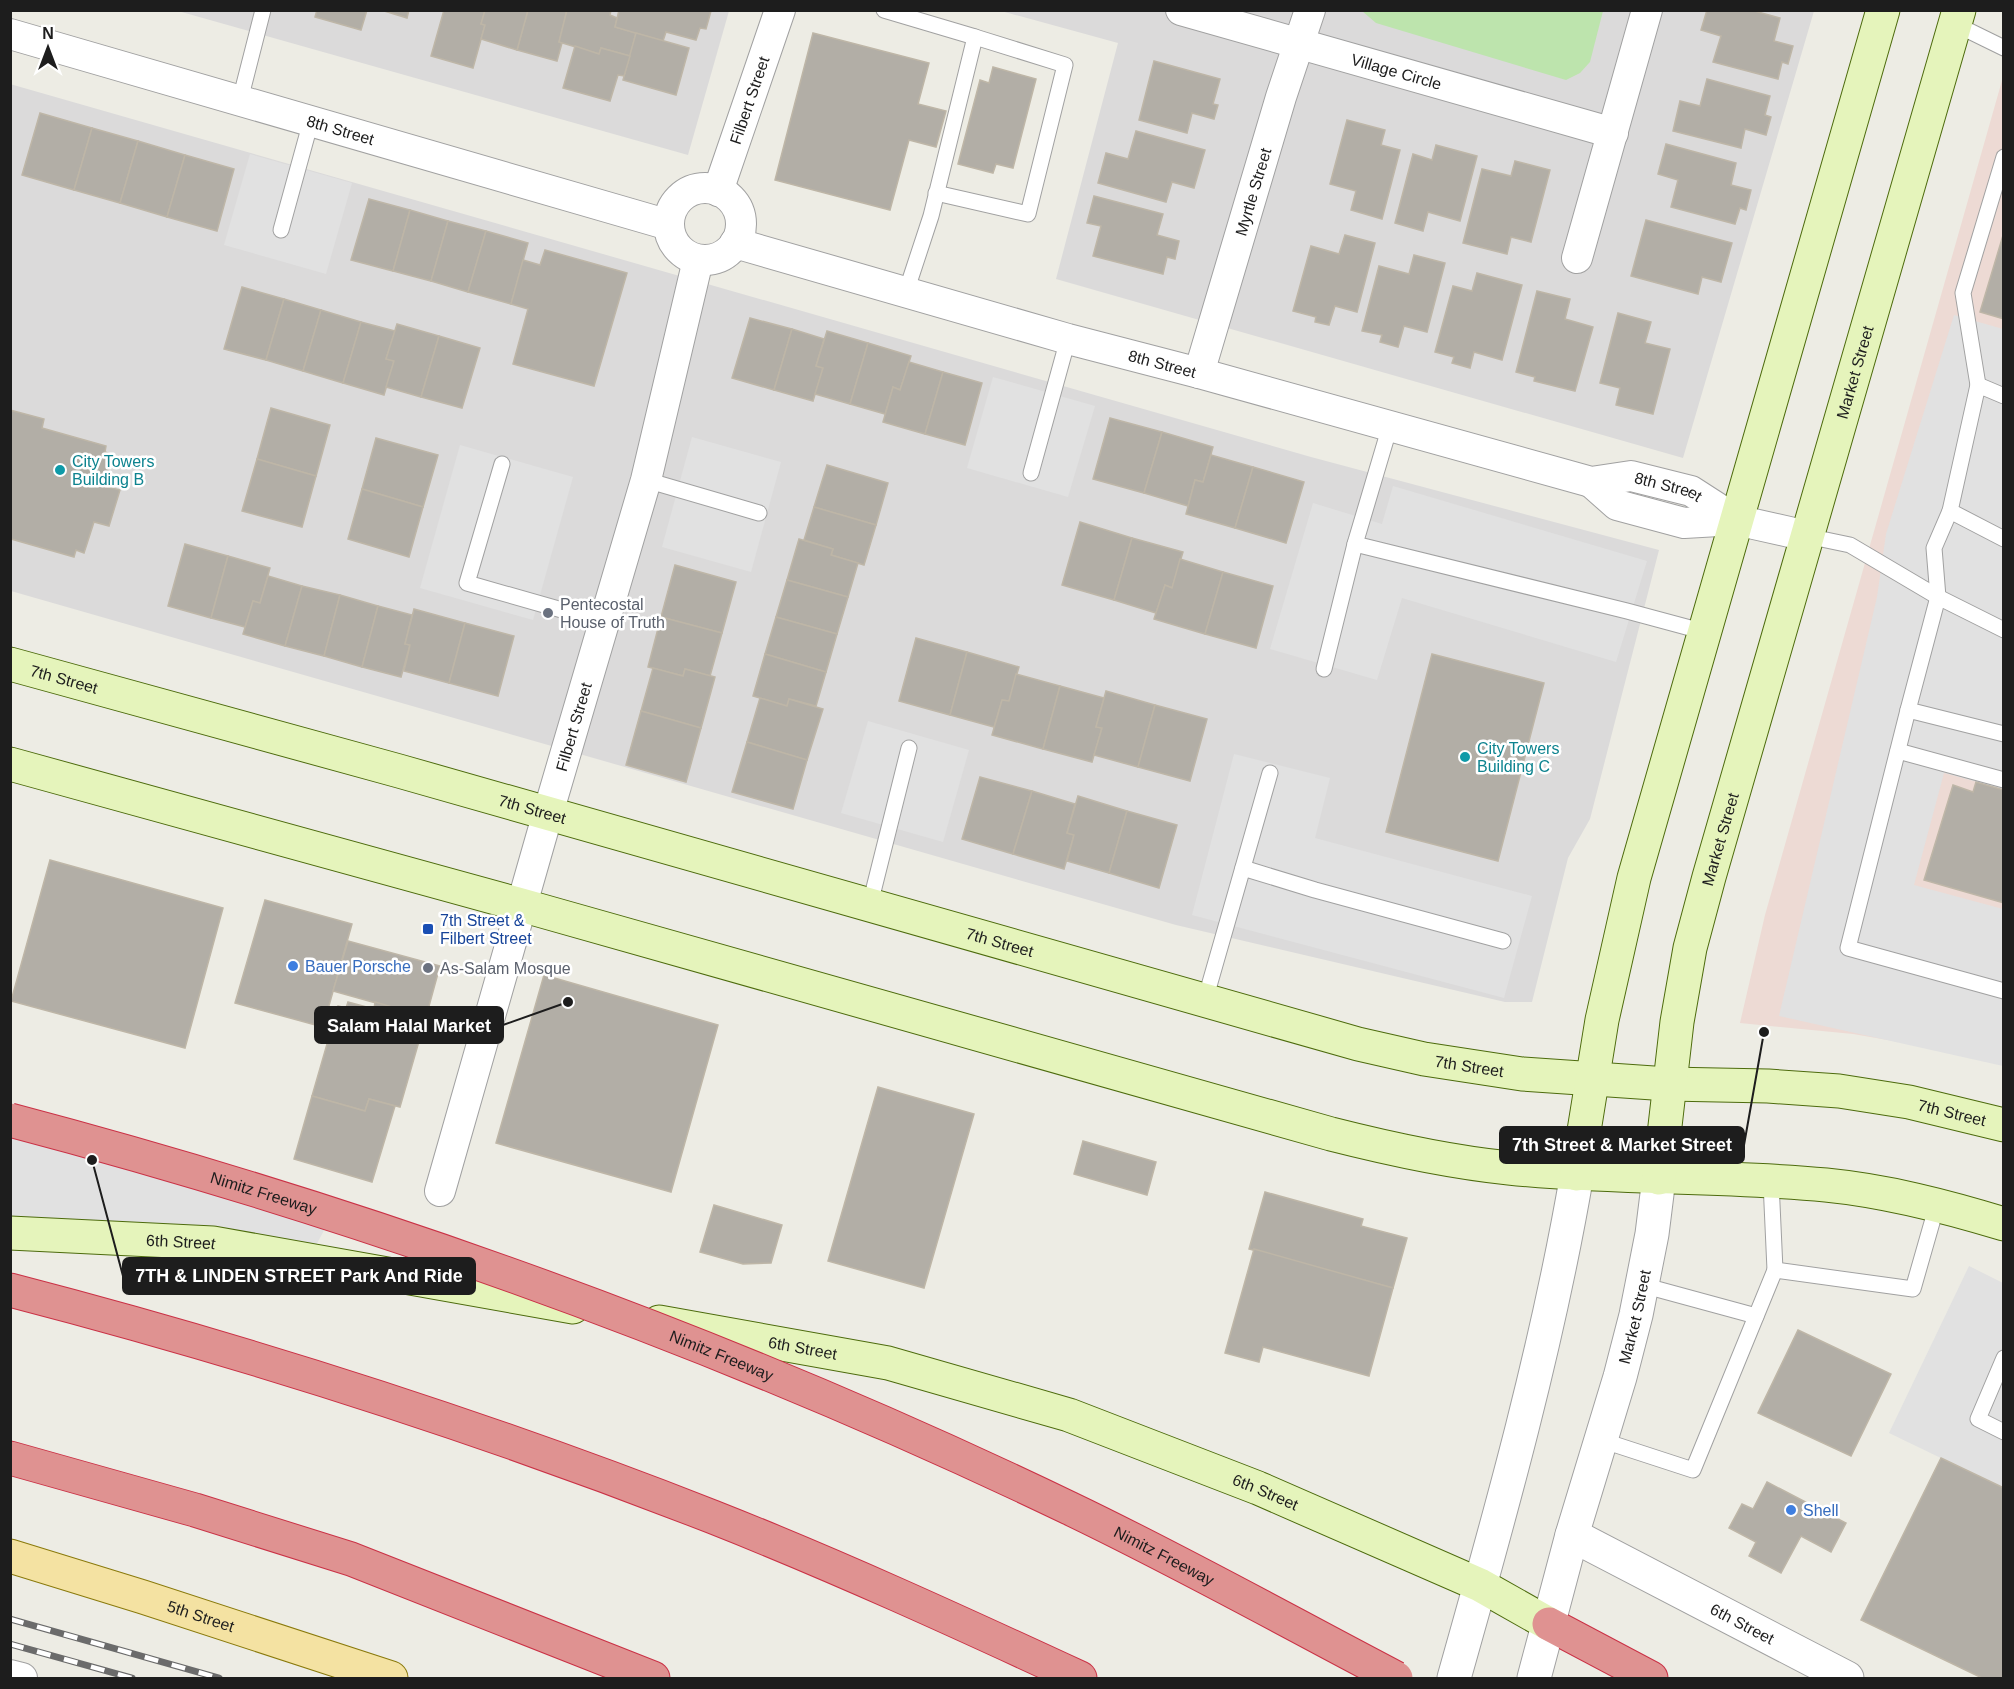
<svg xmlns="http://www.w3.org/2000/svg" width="2014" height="1689" font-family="Arial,sans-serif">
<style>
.residential{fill:#dbdada}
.commercial{fill:#eddad4}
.grass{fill:#bde4ad}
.parking{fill:#e1e1e1}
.building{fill:#b2aea6;stroke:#beb6a7;stroke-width:1.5}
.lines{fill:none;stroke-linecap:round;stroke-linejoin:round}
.service-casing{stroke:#a1a1a1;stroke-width:17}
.minor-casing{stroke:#a1a1a1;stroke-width:32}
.tertiary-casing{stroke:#a1a1a1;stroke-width:35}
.secondary-casing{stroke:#4d6b0d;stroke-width:35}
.primary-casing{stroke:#8a7a0c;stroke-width:35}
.motorway-casing{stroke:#ca3246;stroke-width:35}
.service{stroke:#fff;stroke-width:15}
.minor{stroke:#fff;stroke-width:30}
.tertiary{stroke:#fff;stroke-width:33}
.secondary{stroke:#e5f4bb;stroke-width:33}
.primary{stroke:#f4e2a2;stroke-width:33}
.motorway{stroke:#df9291;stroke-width:33}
.rail-casing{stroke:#6b6b6b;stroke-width:7}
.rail{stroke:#fff;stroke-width:4.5;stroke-dasharray:14;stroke-linecap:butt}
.motorway-bridge-casing{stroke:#ca3246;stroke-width:35;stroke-linecap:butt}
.motorway-bridge{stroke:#df9291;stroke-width:33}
.culture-dot{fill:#0f9aa8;stroke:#fff;stroke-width:2}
.worship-dot{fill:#6b7280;stroke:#fff;stroke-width:2}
.transit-dot{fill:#1a4fb4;stroke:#fff;stroke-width:2}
.shop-dot{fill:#3f7fe0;stroke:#fff;stroke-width:2}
.labels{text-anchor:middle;stroke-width:5;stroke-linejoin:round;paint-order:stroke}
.street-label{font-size:16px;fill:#1d1d1d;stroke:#fff}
.culture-label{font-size:16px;fill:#0d838f;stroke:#fff;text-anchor:start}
.worship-label{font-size:16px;fill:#5b616d;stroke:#fff;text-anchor:start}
.transit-label{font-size:16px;fill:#164399;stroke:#fff;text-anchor:start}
.shop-label{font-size:16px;fill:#366cbe;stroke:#fff;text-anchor:start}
.leader{fill:none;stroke:#1d1d1d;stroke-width:2}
.callout-dot{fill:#1d1d1d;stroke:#fff;stroke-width:2}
.callout{fill:#1d1d1d;stroke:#1d1d1d;stroke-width:2}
.callout-label{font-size:18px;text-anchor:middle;font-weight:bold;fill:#fff}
</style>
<rect width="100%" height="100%" fill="#edece4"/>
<!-- residential -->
<g class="residential">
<path d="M178 11H729L688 155Z"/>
<path d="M1001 11H1814L1683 458 1056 279 1118 43Z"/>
<path d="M10 84 1311 457 1659 550 1590 819 1568 858 1532 1002H1505L1176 925 11 591Z"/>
</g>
<!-- commercial -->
<path class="commercial" d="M2003 77V1065L1917 1045 1853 1034 1740 1023 1765 915Z"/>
<!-- grass -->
<path class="grass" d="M1362 11H1603L1590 62 1580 73 1566 80 1376 23Z"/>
<!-- parking -->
<g class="parking">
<path d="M250 154 352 183 326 274 224 245Z"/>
<path d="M1954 315 2003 329V789L1944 773 1914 885 2003 909V1066L1779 1016 1877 597 1886 534Z"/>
<path d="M993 377 1095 406 1068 497 967 468Z"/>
<path d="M692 437 781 462 751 572 662 547Z"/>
<path d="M460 445 573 477 533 620 420 588Z"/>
<path d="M1393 486 1647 561 1616 662 1402 598 1377 680 1270 649 1313 503 1382 524Z"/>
<path d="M868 721 969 750 943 842 841 813Z"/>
<path d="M1234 754 1330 778 1315 838 1532 896 1504 998 1192 915Z"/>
<path d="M10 1110 335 1210 314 1249 11 1216Z"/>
<path d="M1969 1266 2003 1283V1488L1889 1433Z"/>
</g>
<!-- building -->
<g class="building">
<path d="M317 10H367L361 30 315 17Z"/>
<path d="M381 10H409L407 18Z"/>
<path d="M444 10 485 11 481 24 485 25 473 68 431 56Z"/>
<path d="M528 10H567L559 42 562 43 557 61 517 50Z"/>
<path d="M528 10 517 50 481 39 485 25 481 24 485 10Z"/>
<path d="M567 10H611L610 15 617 18 615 27 636 33 630 56 601 48 599 54 559 42Z"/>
<path d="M619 10H708L711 11 706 29 700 28 696 40 666 32 663 41 615 27Z"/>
<path d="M1707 10H1751L1780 18 1774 41 1793 46 1788 64 1782 62 1778 79 1713 62 1721 36 1701 30Z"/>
<path d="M636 33 689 48 676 95 623 80Z"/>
<path d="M813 33 929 63 918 104 946 111 936 147 909 140 890 210 775 180Z"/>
<path d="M575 46 599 54 601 48 630 56 624 76 618 75 610 101 563 88Z"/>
<path d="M1154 61 1220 79 1213 104 1218 105 1214 119 1192 113 1187 133 1139 120Z"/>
<path d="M993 67 1036 79 1013 168 996 164 993 173 958 164 980 80 989 83Z"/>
<path d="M1707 79 1770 96 1765 115 1771 117 1766 135 1745 129 1741 148 1673 131 1680 101 1700 106Z"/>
<path d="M40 113 92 128 74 190 22 175Z"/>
<path d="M1347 120 1385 130 1381 145 1400 150 1382 219 1351 210 1356 191 1330 184Z"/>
<path d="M92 128 138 141 120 203 74 190Z"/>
<path d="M1136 131 1205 150 1194 188 1172 182 1166 202 1098 183 1106 153 1128 159Z"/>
<path d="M138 141 185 155 167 217 120 203Z"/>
<path d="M1666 144 1736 163 1731 185 1751 190 1746 210 1740 208 1735 224 1671 207 1678 180 1658 174Z"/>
<path d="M1436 145 1477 156 1460 221 1428 212 1423 231 1395 223 1413 154 1432 160Z"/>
<path d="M185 155 234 169 217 231 167 217Z"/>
<path d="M1515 161 1550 170 1531 242 1511 237 1507 254 1463 243 1482 169 1511 176Z"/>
<path d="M1094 196 1163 214 1157 235 1179 241 1175 259 1167 257 1163 274 1093 256 1101 226 1087 223Z"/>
<path d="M369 199 410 210 393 271 351 260Z"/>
<path d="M410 210 448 221 431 281 393 271Z"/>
<path d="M1646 220 1732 243 1721 282 1702 277 1698 294 1631 276Z"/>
<path d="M448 221 486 231 468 292 431 281Z"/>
<path d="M486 231 528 243 511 304 468 292Z"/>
<path d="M2004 232V319L1980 312Z"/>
<path d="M1345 235 1375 243 1357 312 1335 306 1329 325 1315 322 1316 317 1293 311 1311 246 1339 254Z"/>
<path d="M545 250 627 273 594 386 513 364 528 309 511 304 523 260 540 265Z"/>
<path d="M1414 255 1445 263 1427 332 1404 326 1398 347 1380 342 1382 335 1362 331 1379 266 1409 274Z"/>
<path d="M1477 273 1522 285 1502 360 1474 352 1470 368 1452 363 1454 357 1435 352 1453 286 1472 291Z"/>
<path d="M242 287 284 299 266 360 224 349Z"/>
<path d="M1537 291 1570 299 1565 319 1593 327 1575 391 1534 381 1535 377 1516 372Z"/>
<path d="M284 299 321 310 303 371 266 360Z"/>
<path d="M321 310 361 322 343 383 303 371Z"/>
<path d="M1618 313 1651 322 1645 343 1670 349 1653 414 1616 405 1620 388 1600 383Z"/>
<path d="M750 318 792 329 774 390 732 378Z"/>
<path d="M361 322 395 331 386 359 394 361 384 395 343 383Z"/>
<path d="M397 324 439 336 421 397 386 387 394 361 386 359Z"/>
<path d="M792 329 824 339 816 366 823 368 813 401 774 390Z"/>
<path d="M827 331 868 343 850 404 815 394 823 368 816 366Z"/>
<path d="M439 336 480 348 462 408 421 397Z"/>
<path d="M868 343 911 356 900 390 893 387 885 414 850 404Z"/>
<path d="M909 362 943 372 925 434 883 422 893 387 900 390Z"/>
<path d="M943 372 982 383 965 445 925 434Z"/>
<path d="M271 408 330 425 316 476 257 459Z"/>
<path d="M10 410 44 419 42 428 106 446 105 452 113 455 104 486 120 490 109 526 94 522 84 553 76 550 74 557 11 539 10 541Z"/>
<path d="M1110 418 1162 432 1144 493 1093 479Z"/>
<path d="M1162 432 1213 447 1203 482 1195 480 1188 506 1144 493Z"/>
<path d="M376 438 438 455 423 507 362 489Z"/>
<path d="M1211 455 1253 467 1235 528 1186 514 1195 480 1203 482Z"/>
<path d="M257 459 316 476 302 527 242 511Z"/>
<path d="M827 465 888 483 876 525 814 507Z"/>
<path d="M1253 467 1304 482 1286 543 1235 528Z"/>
<path d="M362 489 423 507 409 557 348 539Z"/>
<path d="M814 507 876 525 864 565 831 555 833 549 804 540Z"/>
<path d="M1080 522 1132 538 1114 600 1062 585Z"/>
<path d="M1132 538 1183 552 1172 588 1165 585 1156 613 1114 600Z"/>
<path d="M799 539 833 549 831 555 858 563 848 597 787 580Z"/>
<path d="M185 544 228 556 211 618 168 606Z"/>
<path d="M228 556 270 568 260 603 253 601 245 627 211 618Z"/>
<path d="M1180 559 1223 572 1205 634 1154 619 1165 585 1172 588Z"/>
<path d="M675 565 736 582 722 633 661 617Z"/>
<path d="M1223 572 1273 586 1256 648 1205 634Z"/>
<path d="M268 576 302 586 285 646 243 634 253 601 260 603Z"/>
<path d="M787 580 848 597 837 634 776 617Z"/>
<path d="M302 586 340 595 324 656 285 646Z"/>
<path d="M340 595 378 606 362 667 324 656Z"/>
<path d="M378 606 412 615 405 644 410 645 401 677 362 667Z"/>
<path d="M414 609 465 623 449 683 404 671 410 645 405 644Z"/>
<path d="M661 617 722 633 710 676 685 669 683 676 648 667Z"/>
<path d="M776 617 837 634 826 672 765 654Z"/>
<path d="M465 623 514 636 498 696 449 683Z"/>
<path d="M916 638 967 652 950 715 899 701Z"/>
<path d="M967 652 1019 667 1009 701 1002 700 994 727 950 715Z"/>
<path d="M765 654 826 672 816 706 789 699 787 706 753 696Z"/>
<path d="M1432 654 1544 683 1498 861 1386 832Z"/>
<path d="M653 668 683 676 685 669 715 677 701 728 641 711Z"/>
<path d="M1016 674 1060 686 1043 749 992 735 1002 700 1009 701Z"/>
<path d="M1060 686 1104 698 1096 727 1102 728 1092 762 1043 749Z"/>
<path d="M1106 691 1155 705 1138 767 1094 755 1102 728 1096 727Z"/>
<path d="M760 698 787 706 789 699 823 709 807 760 747 742Z"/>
<path d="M1155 705 1207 719 1190 781 1138 767Z"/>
<path d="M641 711 701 728 686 782 626 765Z"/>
<path d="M747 742 807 760 793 809 732 792Z"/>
<path d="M980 777 1032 791 1013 854 962 839Z"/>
<path d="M1976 782 2004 790V903L1924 880 1953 785 1973 792Z"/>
<path d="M1032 791 1075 804 1067 833 1074 835 1064 869 1013 854Z"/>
<path d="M1078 796 1127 811 1109 873 1067 861 1074 835 1067 833Z"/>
<path d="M1127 811 1177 825 1159 888 1109 873Z"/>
<path d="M50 860 223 908 185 1048 11 1001Z"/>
<path d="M265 900 352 924 323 1027 235 1003Z"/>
<path d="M348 941 440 966 426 1017 333 991Z"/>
<path d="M544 975 718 1025 671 1192 496 1143Z"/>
<path d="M348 1002 374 1009 375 1002 426 1017 400 1107 369 1099 365 1111 312 1096 338 1006 346 1008Z"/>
<path d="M878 1087 974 1114 924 1288 828 1261Z"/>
<path d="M312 1096 365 1111 369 1099 395 1106 372 1182 294 1159Z"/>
<path d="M1083 1141 1156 1162 1147 1195 1074 1174Z"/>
<path d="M1265 1192 1363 1219 1361 1226 1407 1238 1393 1288 1249 1249Z"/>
<path d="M714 1205 782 1225 771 1263 743 1264 700 1252Z"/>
<path d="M1254 1249 1393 1288 1369 1376 1263 1347 1259 1362 1225 1353Z"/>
<path d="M1798 1330 1891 1374 1851 1456 1758 1413Z"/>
<path d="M1941 1458 2004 1488V1678H1982L1861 1620Z"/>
<path d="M1767 1482 1846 1523 1831 1552 1801 1536 1781 1573 1749 1556 1756 1542 1729 1528 1742 1504 1753 1509Z"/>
</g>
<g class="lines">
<defs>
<g id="service">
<path d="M884 10 975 37 931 216 906 292"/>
<path d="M1955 24 2004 48"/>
<path d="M240 100 263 10"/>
<path d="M936 193 1028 214 1065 65 975 37"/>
<path d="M281 230 311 121"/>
<path d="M1978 385 1963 293 2004 157"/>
<path d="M2004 396 1978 385 1950 511 2004 539"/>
<path d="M1390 426 1355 544 1627 611 1705 632"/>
<path d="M502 464 467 583 604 622"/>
<path d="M1031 473 1068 339"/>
<path d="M646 480 759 513"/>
<path d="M1950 511 1934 548 1938 597 1908 710 2004 734"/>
<path d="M1807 536 1850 545 1938 597 2004 630"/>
<path d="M1324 669 1355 544"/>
<path d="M1908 710 1848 948 2004 991"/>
<path d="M1898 751 2004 780"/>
<path d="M1243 868 1315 890 1503 941"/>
<path d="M870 904 909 748"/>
<path d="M1205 1000 1270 773"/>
<path d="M1771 1182 1775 1270"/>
<path d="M1642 1285 1756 1316"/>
<path d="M2004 1358 1978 1419 2004 1432"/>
<path d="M1601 1440 1693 1470 1775 1270 1913 1289 1937 1205"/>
</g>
<g id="minor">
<path id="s1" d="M1181 10 1613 133"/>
<path id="s2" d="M10 34 669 225"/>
<circle cx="705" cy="224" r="36"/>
<path id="s3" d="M718 191 780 10"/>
<path id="s4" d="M735 243 1068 339 1199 373 1591 482 1631 476 1691 491 1736 520"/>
<path d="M1577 258 1647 10"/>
<path id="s5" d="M1199 373 1281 97 1310 10"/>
<path d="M1591 482 1617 505 1684 523 1736 520 1807 536"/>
<path id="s6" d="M440 1191 548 813 646 480 698 260"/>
<path d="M10 1675 22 1678"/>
</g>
<g id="tertiary">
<path id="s7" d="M1572 1535 1847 1678"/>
<path d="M1454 1678C1501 1512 1548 1344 1577 1174"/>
<path id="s8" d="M1534 1678 1572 1535 1620 1377 1636 1315 1652 1234 1659 1178"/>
</g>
<g id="secondary">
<path id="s9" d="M10 664 399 771 1358 1044 1424 1059 1522 1074 1668 1084 1768 1086 1839 1091 1909 1102 2004 1125"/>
<path d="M10 764 521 905 1331 1134C1390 1149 1449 1162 1509 1168 1615 1179 1721 1175 1826 1185 1887 1191 1945 1206 2004 1224"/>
<path d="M1577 1174 1602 1020 1634 878 1883 10"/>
<path id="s10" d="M1659 1178 1677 1022 1690 948 1709 877 1959 10"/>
<path id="s11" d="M10 1233 213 1243 573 1307"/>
<path id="s12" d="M659 1322 888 1363 1069 1415 1258 1488 1480 1585 1549 1624"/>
</g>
<g id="primary">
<path id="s13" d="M10 1556 143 1597 391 1678"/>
</g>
<g id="motorway">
<path d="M10 1290C249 1352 483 1427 713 1517 837 1566 959 1622 1080 1678"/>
<path d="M10 1458 195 1510 351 1559 653 1678"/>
<path d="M1549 1624 1651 1678"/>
</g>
</defs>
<!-- service casing -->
<use href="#service" class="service-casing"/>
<!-- minor casing -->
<use href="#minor" class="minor-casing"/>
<!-- tertiary casing -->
<use href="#tertiary" class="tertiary-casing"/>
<!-- secondary casing -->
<use href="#secondary" class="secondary-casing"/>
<!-- primary casing -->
<use href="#primary" class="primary-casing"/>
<!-- motorway casing -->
<use href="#motorway" class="motorway-casing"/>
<!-- service -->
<use href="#service" class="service"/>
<!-- minor -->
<use href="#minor" class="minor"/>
<!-- tertiary -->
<use href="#tertiary" class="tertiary"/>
<!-- secondary -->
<use href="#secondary" class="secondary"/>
<!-- primary -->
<use href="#primary" class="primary"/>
<!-- motorway -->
<use href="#motorway" class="motorway"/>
<defs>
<g id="rail">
<path d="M10 1619 219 1678"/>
<path d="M10 1644 132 1678"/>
</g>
</defs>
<!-- rail casing -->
<use href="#rail" class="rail-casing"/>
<!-- rail -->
<use href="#rail" class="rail"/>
<defs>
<g id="motorway-bridge">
<path id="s14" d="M10 1120C374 1216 730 1345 1069 1508 1180 1561 1287 1621 1396 1678"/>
</g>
</defs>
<!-- motorway-bridge casing -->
<use href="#motorway-bridge" class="motorway-bridge-casing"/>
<!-- motorway-bridge -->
<use href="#motorway-bridge" class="motorway-bridge"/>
</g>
<!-- markers -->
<g class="culture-dot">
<circle cx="60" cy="470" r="6"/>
<circle cx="1465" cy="757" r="6"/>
</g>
<g class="worship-dot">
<circle cx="548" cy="613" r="6"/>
<circle cx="428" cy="968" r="6"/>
</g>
<rect class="transit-dot" x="422" y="923" width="12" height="12" rx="3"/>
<g class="shop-dot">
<circle cx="293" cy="966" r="6"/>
<circle cx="1791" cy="1510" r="6"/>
</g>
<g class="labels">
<!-- street labels -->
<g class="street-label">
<text dy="6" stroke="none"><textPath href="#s1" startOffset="224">Village Circle</textPath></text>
<text dy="6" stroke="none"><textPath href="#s3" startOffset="96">Filbert Street</textPath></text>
<text dy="6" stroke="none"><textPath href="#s2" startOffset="344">8th Street</textPath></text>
<text dy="6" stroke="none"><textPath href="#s5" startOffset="189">Myrtle Street</textPath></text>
<text dy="6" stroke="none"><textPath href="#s4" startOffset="444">8th Street</textPath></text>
<text dy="6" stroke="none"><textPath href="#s10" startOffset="831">Market Street</textPath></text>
<text dy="6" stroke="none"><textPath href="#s4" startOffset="968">8th Street</textPath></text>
<text dy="6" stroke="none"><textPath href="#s9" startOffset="56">7th Street</textPath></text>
<text dy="6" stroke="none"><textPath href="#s6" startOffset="483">Filbert Street</textPath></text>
<text dy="6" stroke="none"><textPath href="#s9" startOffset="542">7th Street</textPath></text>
<text dy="6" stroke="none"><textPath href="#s10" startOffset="345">Market Street</textPath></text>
<text dy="6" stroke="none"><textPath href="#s9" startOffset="1028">7th Street</textPath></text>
<text dy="6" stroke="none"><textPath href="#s9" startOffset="1514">7th Street</textPath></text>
<text dy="6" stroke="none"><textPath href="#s9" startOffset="2000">7th Street</textPath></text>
<text dy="6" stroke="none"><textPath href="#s14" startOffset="264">Nimitz Freeway</textPath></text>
<text dy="6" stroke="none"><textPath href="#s11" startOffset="171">6th Street</textPath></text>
<text dy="6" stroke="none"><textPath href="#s8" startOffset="375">Market Street</textPath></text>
<text dy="6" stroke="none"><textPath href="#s12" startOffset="146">6th Street</textPath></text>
<text dy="6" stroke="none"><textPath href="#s14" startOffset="750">Nimitz Freeway</textPath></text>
<text dy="6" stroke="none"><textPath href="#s12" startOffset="632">6th Street</textPath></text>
<text dy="6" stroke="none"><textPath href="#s14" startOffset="1236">Nimitz Freeway</textPath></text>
<text dy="6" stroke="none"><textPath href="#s13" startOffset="200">5th Street</textPath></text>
<text dy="6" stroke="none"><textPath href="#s7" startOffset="192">6th Street</textPath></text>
</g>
<!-- culture labels -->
<g class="culture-label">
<text x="72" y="467">City Towers<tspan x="72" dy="18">Building B</tspan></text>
<text x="1477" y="754">City Towers<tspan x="1477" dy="18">Building C</tspan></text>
</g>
<!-- worship labels -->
<g class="worship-label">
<text x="560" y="610">Pentecostal<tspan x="560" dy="18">House of Truth</tspan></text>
<text x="440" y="974">As-Salam Mosque</text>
</g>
<!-- transit labels -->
<g class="transit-label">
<text x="440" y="926">7th Street &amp;<tspan x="440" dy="18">Filbert Street</tspan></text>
</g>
<!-- shop labels -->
<g class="shop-label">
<text x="305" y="972">Bauer Porsche</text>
<text x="1803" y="1516">Shell</text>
</g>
</g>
<!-- callouts -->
<path class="leader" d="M568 1002L503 1025M1764 1032L1744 1145M92 1160L123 1276"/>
<g class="callout-dot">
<circle cx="568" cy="1002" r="6"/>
<circle cx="1764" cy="1032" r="6"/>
<circle cx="92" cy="1160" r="6"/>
</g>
<g class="callout">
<rect x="315" y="1007" width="188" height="36" rx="6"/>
<rect x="1500" y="1127" width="244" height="36" rx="6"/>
<rect x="123" y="1258" width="352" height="36" rx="6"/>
</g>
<g class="callout-label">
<text x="409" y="1032">Salam Halal Market</text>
<text x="1622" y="1151">7th Street &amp; Market Street</text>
<text x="299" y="1282">7TH &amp; LINDEN STREET Park And Ride</text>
</g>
<!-- border -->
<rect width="2014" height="1689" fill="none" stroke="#1d1d1d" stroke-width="24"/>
<!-- north arrow -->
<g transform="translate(48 48)" stroke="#ffffff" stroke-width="4.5" paint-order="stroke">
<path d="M0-4.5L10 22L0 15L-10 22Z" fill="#1d1d1d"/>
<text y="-9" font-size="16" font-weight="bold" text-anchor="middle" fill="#1d1d1d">N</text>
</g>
</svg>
